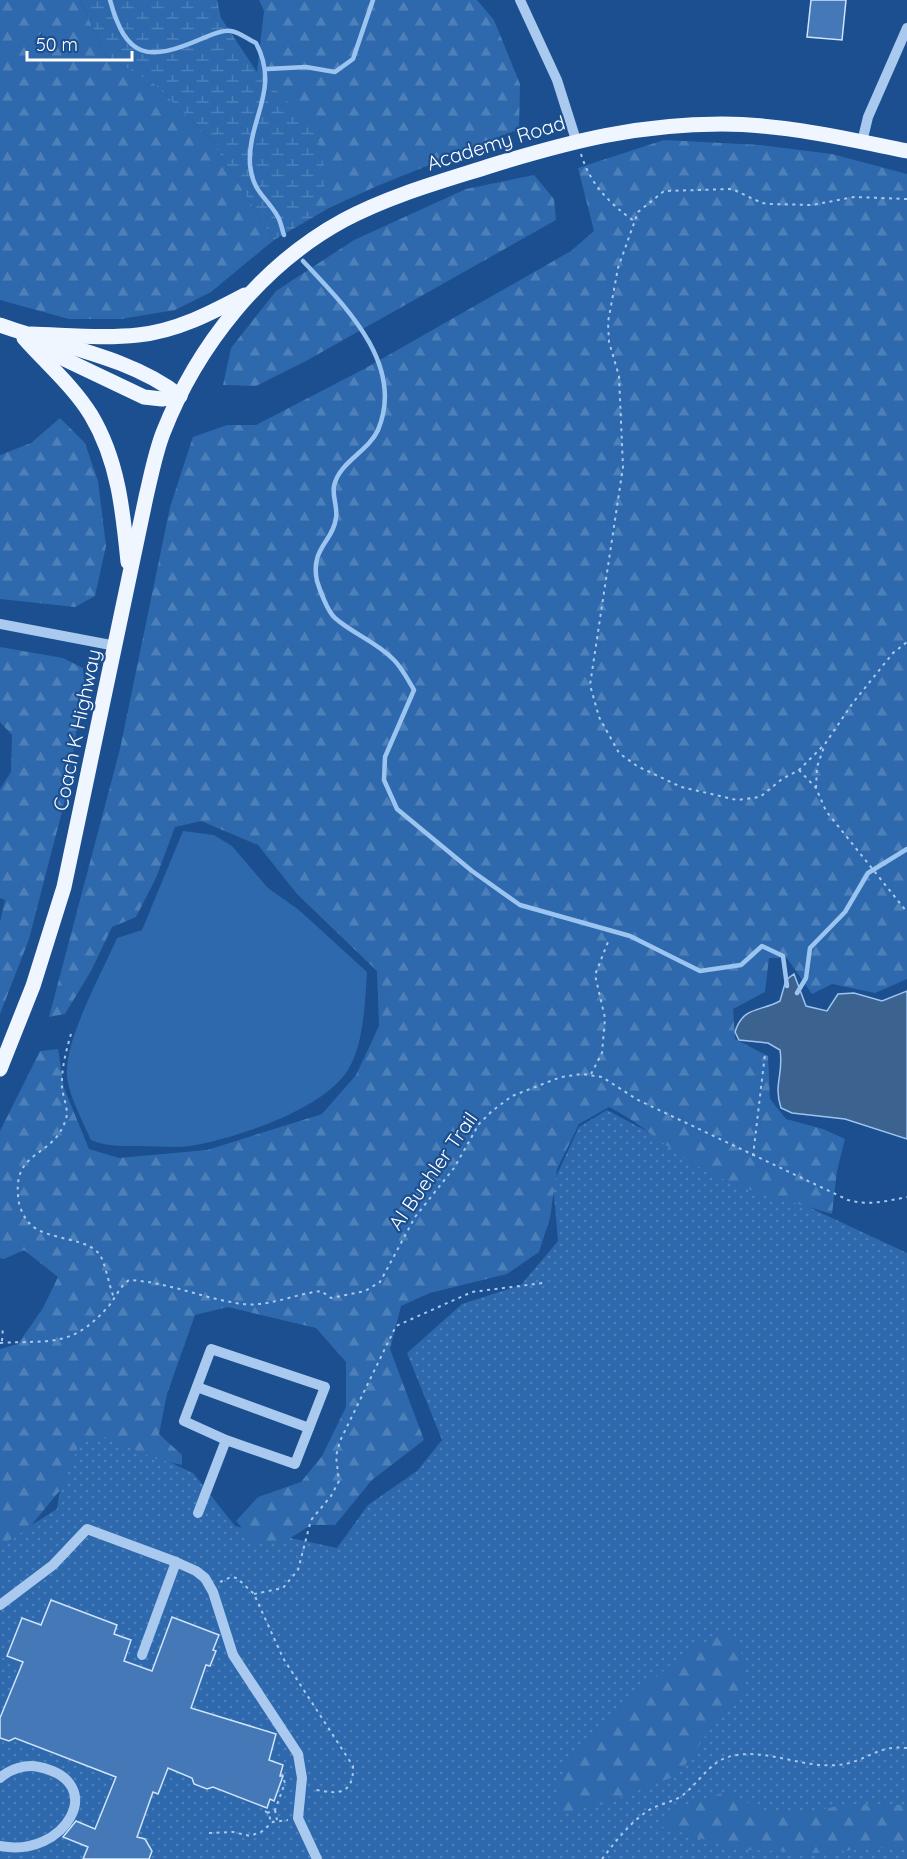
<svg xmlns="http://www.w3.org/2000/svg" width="907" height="1859" font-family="Quicksand,sans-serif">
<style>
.grass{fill:url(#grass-dots)}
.forest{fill:url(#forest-firs)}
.wetland{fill:url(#wetland-marsh)}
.pitch{fill:#2e69ad}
.water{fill:#3c6290;stroke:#9cc4f0;stroke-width:1.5}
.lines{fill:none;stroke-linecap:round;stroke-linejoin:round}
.stream{stroke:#9cc4f0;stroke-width:4.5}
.building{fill:#4478b7;stroke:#cfe3fa;stroke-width:1.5}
.path{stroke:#a9c9ee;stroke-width:2;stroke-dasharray:3 4.5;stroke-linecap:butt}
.minor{stroke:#a9c9ee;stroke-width:10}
.major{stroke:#f0f6ff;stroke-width:15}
.labels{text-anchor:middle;stroke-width:4.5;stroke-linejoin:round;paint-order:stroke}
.street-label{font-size:20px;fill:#fff;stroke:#1b4f8f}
</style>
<defs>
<pattern id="grass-dots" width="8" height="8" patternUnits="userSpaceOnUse" patternTransform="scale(1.5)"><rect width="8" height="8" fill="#2e69ad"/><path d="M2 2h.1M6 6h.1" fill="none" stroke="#4d80b9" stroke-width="1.8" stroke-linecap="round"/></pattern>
<pattern id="forest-firs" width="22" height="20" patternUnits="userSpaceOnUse" patternTransform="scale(1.5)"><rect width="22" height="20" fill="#2e69ad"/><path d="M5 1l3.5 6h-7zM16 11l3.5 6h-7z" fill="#4d80b9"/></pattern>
<pattern id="wetland-marsh" width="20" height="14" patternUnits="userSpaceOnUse" patternTransform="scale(1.5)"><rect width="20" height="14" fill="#2e69ad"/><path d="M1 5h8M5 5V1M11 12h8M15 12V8" fill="none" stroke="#4d80b9"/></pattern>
</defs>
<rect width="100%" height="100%" fill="#1b4f8f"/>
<!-- grass -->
<path class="grass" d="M607 1110 654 1135 907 1253V1859H0V1545L57 1509 72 1411 118 1438 193 1473 235 1526 337 1548 368 1505 417 1471 442 1440 407 1353 462 1304 521 1285 558 1241 553 1183 579 1127Z"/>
<!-- forest -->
<g class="forest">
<path d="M0 0H80L106 56 154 84 210 138 274 240 211 292 175 310 121 319H69L0 300Z"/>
<path d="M259 0H477L494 20 520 84 519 129 377 186 329 208 306 212 257 72 264 11Z"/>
<path d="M664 140 761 145 832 154 907 174V979L875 993 832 984 812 994 787 958H769L765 992 733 1009 735 1039 768 1056 770 1099 786 1119 823 1129 845 1139 837 1171 832 1214C786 1200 738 1190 697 1166 666 1148 643 1124 609 1107L579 1124 557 1169 550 1218 539 1252 507 1274 430 1293 401 1306 390 1349 424 1440 372 1480 335 1525H311L287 1540 255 1542 236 1521 258 1497 301 1482 322 1456 346 1407V1362L316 1328 228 1307 195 1315 167 1394 159 1434 182 1455V1465L156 1459 105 1437 81 1439 62 1488 29 1528 0 1546V1349L18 1344 43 1308 58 1277 24 1250 4 1259 0 1258V1131L40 1051 58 1049 64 1088 89 1149 119 1158 207 1150 322 1114 356 1075 379 1026 377 971 297 894 258 845 201 821 175 827 156 878 136 917 112 927 91 971 65 1014 49 1017 120 749 170 507 193 437 227 425H256L364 369 571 251 594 231 578 168Z"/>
<path d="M534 175 554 199 556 220 306 361 256 386 223 385 231 348 276 291 354 240 466 189Z"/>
<path d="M60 418 85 443 98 481 106 546 95 596 75 607 0 599V455L31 443Z"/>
<path d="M0 647 63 658 83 668 84 682 67 792 29 939 0 1014V922L5 900 0 898V789L11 772 12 735 0 722Z"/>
<path d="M727 1632 741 1652 745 1688 708 1732 678 1775 598 1806 558 1813 559 1787 571 1753 686 1651Z"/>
<path d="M727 1791 764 1812H809L848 1804 907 1805V1846L814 1853 736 1849 660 1826 670 1812Z"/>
</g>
<!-- wetland -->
<path class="wetland" d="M80 0H217L221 18 257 72 316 129 327 182 307 211 329 208 274 240 210 138 154 84 106 56Z"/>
<!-- pitch -->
<path class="pitch" d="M183 831 214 835 232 846 268 888 299 910 367 972C365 1002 364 1044 348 1070 323 1110 236 1138 190 1146 174 1148 156 1146 140 1146 122 1146 107 1147 91 1140 83 1121 69 1097 67 1076 64 1040 102 973 117 938L142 930Z"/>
<!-- water -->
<path class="water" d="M794 974 806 1006 827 1011 838 994 854 993 882 1001 907 991V1139L845 1119 792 1113 781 1108C773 1084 784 1074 780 1050L768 1043 739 1040 735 1032C743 1006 760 1012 780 1001L786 980Z"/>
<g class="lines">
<!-- stream -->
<g class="stream">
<path d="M110 0C126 59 148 62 201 39 209 36 222 29 231 31 239 32 249 40 256 43 281 90 247 120 250 165 253 193 267 197 278 217 281 222 282 230 284 235"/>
<path d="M267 69 306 67 335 72 353 59 373 0"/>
<path d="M303 261C343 304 406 364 378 430 368 452 339 462 334 486 332 496 338 508 336 518 333 542 310 548 317 581 320 591 328 612 335 618 353 634 377 642 394 660 402 668 408 680 414 690L385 757 384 780 397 809 472 871 520 905 630 936 700 971 741 965 762 946 783 956 787 986"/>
<path d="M797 993 806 978 810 948 845 912 868 873 907 849"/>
</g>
</g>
<!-- building -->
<g class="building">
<path d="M811 0H846L842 40 807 37Z"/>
<path d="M51 1600 117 1625 114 1634 131 1640 124 1661 152 1671 172 1617 219 1635 213 1650 216 1651 210 1666 206 1665 191 1708 276 1734 269 1760 283 1765 280 1776H283L274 1801 270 1799 267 1808 213 1787 207 1789 194 1784 192 1778 168 1768 158 1794 153 1792 137 1837 145 1839 152 1851 149 1859H83L88 1847 63 1837 76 1821 95 1829 116 1777 15 1738 9 1741 0 1738V1718L23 1662 7 1656 22 1618 41 1625Z"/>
</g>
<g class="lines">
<!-- path -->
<g class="path">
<path d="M581 154C590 184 609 203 634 221"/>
<path d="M907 199 854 197 812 205 770 204 762 203 732 189 664 191 638 212 618 268 608 322 609 342 619 376 623 467 590 685 599 717 619 753 637 766 681 787 737 800 760 797 782 779 799 770 825 744 852 704 893 653 907 642"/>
<path d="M799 770 816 788 826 811 907 912"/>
<path d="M816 788 817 767 824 747"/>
<path d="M71 1034C66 1051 61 1070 62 1088 63 1097 69 1110 66 1119 54 1158 14 1149 18 1195 18 1204 23 1217 30 1224 48 1242 93 1236 102 1259 107 1271 109 1285 114 1298"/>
<path d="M591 1074 602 1053 605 1018 595 975 608 942"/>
<path d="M753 1156 765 1054"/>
<path d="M2 1341 3 1326"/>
<path d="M0 1343C48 1340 71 1348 106 1309 115 1300 118 1288 129 1280 168 1282 204 1299 243 1304 268 1307 295 1294 321 1291L331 1298 365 1291 380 1282 415 1217 454 1168 479 1124 492 1111 512 1096 561 1077 582 1074 602 1077 638 1100 848 1200C868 1206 887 1201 907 1197"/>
<path d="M220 1582 231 1577 237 1578 254 1594 283 1658 353 1766C354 1797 335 1794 312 1789"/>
<path d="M254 1594 283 1588 298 1570 311 1520 331 1496 339 1481 336 1456 340 1441 396 1326 472 1292 543 1283"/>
<path d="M275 1810 277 1820"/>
<path d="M265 1811 269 1814 271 1823"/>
<path d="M267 1813 275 1810 285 1783 282 1774"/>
<path d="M209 1833 233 1832 250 1836 261 1832 273 1822 288 1820"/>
<path d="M602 1859C615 1842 628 1825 646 1812 657 1804 672 1803 683 1795 702 1780 711 1758 737 1755 771 1750 803 1768 837 1765 866 1763 877 1744 907 1748"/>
</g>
<!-- minor -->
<g class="minor">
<path d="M520 0 557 80 576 140"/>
<path d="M862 142 868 117 907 28"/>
<path d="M0 624 116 646"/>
<path d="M197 1387 309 1428"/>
<path d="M198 1513 226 1440 295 1464 325 1387 211 1349 184 1421 226 1440"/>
<path d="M0 1605 53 1565 87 1529 176 1562 196 1571 205 1578 213 1592 233 1655 298 1754 302 1778 298 1818 317 1859"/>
<path d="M142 1655 176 1562"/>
<path d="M0 1778C10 1769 25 1764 39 1767 110 1782 65 1859 0 1846"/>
</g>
<!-- major -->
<g class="major">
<path d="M0 325C58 346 131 357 180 396"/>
<path d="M31 334C66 335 103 339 138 335 177 331 211 313 245 295"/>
<path d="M24 338C46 363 73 386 91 415 118 460 123 511 128 562"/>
<path d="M39 347 144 397 162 399 180 396"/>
<path d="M0 1069 33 986 64 887 146 497C151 476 155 454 163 433 197 346 261 265 344 220 391 195 443 181 493 165 572 141 638 124 722 124 784 124 847 139 907 151"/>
</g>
</g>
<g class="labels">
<!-- street labels -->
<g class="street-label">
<text transform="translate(496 143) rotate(-17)" y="7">Academy Road</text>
<text transform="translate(77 730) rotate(-78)" y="7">Coach K Highway</text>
<text transform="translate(433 1171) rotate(-55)" y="7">Al Buehler Trail</text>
</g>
</g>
<!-- scale -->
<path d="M27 51v9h105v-9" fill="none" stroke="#ffffff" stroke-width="3"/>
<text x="36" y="51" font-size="18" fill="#ffffff" stroke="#1b4f8f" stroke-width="4.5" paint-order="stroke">50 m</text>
</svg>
